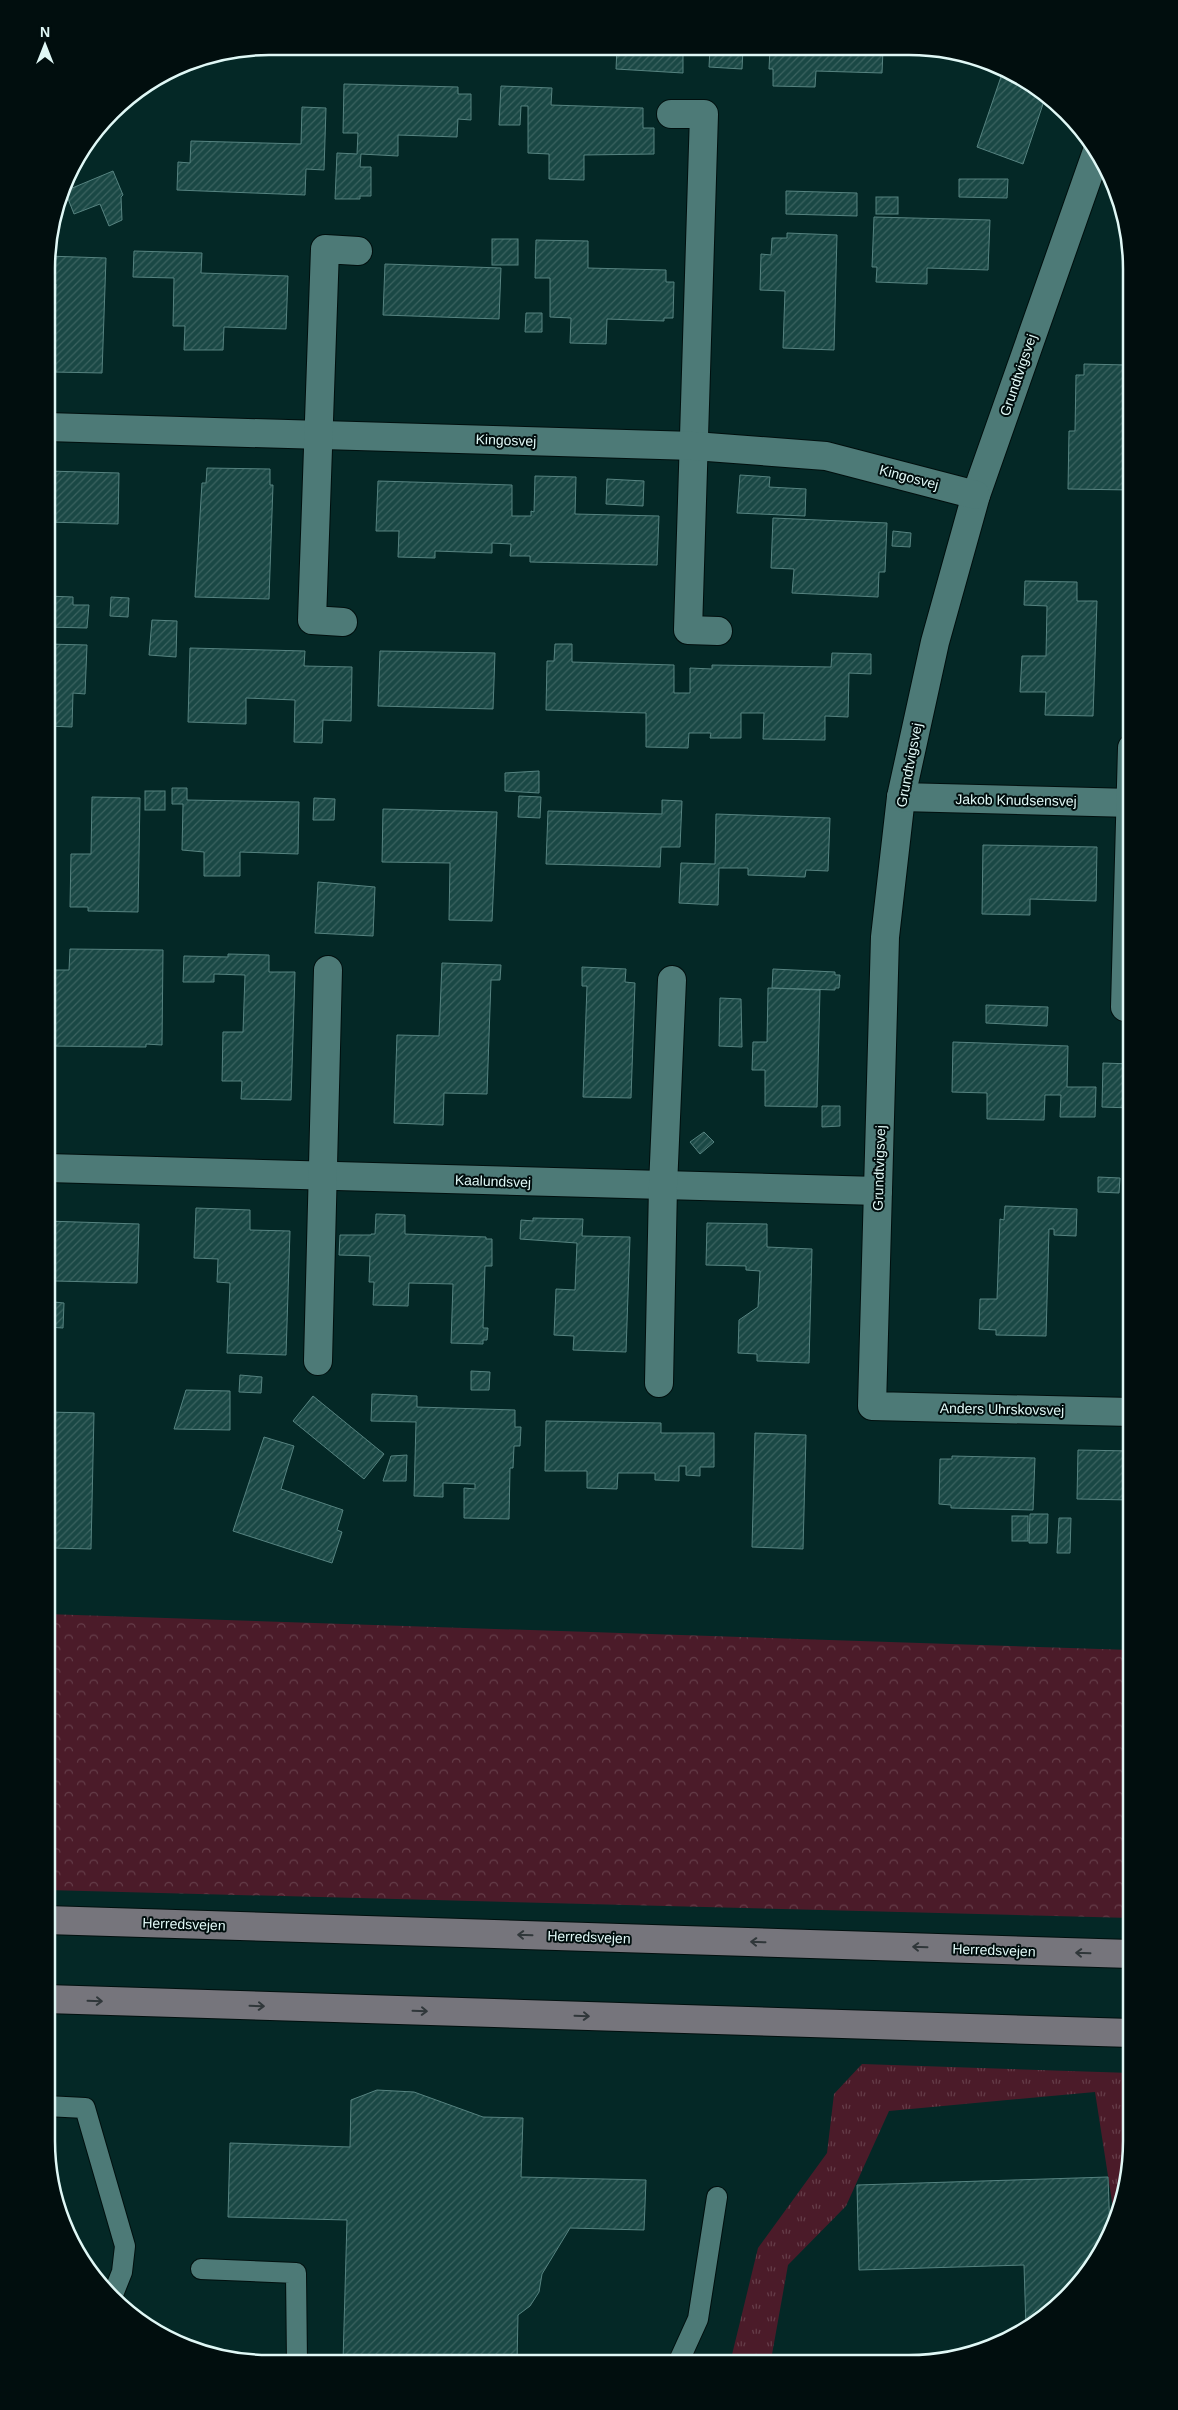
<svg xmlns="http://www.w3.org/2000/svg" width="1178" height="2410" font-family="Arial,sans-serif">
<style>
.grass{fill:url(#grass-tufts)}
.forest{fill:url(#forest-crowns)}
.building{fill:url(#building-hatch);stroke:#568380}
.lines{fill:none;stroke-linecap:round;stroke-linejoin:round}
.lane-casing{stroke:#000f0e;stroke-width:22}
.street-casing{stroke:#000f0e;stroke-width:30}
.secondary-casing{stroke:#000f0e;stroke-width:30}
.lane{stroke:#4d7a77;stroke-width:20}
.street{stroke:#4d7a77;stroke-width:28}
.secondary{stroke:#76757c;stroke-width:28}
.oneway{stroke:#30373a}
.labels{text-anchor:middle;stroke-width:4;stroke-linejoin:round;paint-order:stroke}
.street-label{font-size:14px;fill:#e0f8f6;stroke:#010e0e}
.rim{fill:none;stroke:#e0f8f6;stroke-width:2.5}
</style>
<defs>
<pattern id="grass-tufts" width="24" height="20" patternUnits="userSpaceOnUse" patternTransform="scale(1.25)"><rect width="24" height="20" fill="#4b1b29"/><path d="M3 7l-1-3M5 7V3M7 7l1-3M15 17l-1-3M17 17v-4M19 17l1-3" fill="none" stroke="#653d49"/></pattern>
<pattern id="forest-crowns" width="20" height="18" patternUnits="userSpaceOnUse" patternTransform="scale(1.25)"><rect width="20" height="18" fill="#4b1b29"/><path d="M2 6a3 3 0 1 1 6 0M12 15a3 3 0 1 1 6 0" fill="none" stroke="#653d49"/></pattern>
<pattern id="building-hatch" width="6" height="6" patternUnits="userSpaceOnUse" patternTransform="scale(1.25)"><rect width="6" height="6" fill="#1a4845"/><path d="M-1 1l2-2M0 6l6-6M5 7l2-2" fill="none" stroke="#3b6360"/></pattern>
</defs>
<rect width="100%" height="100%" fill="#042826"/>
<!-- grass -->
<path class="grass" d="M862 2064 1131 2073V2156L1120 2213 1115 2221 1095 2092 889 2111 846 2206 788 2265 771 2360 781 2363H730L758 2248 827 2153 834 2094Z"/>
<!-- forest -->
<path class="forest" d="M46 1614 1131 1650V1918L46 1890Z"/>
<!-- building -->
<g class="building">
<path d="M617 48 683 49V73L616 69Z"/>
<path d="M710 49H743L742 69 709 67Z"/>
<path d="M770 49 883 50 882 73 816 71 815 87 773 86V69H769Z"/>
<path d="M1004 68 1046 95 1023 164 977 147Z"/>
<path d="M344 84 458 87V94H471V120L458 119 457 137 398 135V156L361 154 360 167H371V196H360V199H335L337 153 357 154 358 133H343Z"/>
<path d="M501 86 552 88 551 105 643 108V128H654V154L584 155V180L549 179V154L528 153V106H521L520 125H499Z"/>
<path d="M302 107 326 108 324 170 306 169 305 195 177 190 178 162 190 163 191 141 301 144Z"/>
<path d="M113 171 123 195 121 197 122 220 109 226 100 204 74 214 65 191Z"/>
<path d="M959 179H1008L1007 198 959 197Z"/>
<path d="M786 191 857 193V216L786 214Z"/>
<rect x="876" y="197" width="22" height="17"/>
<path d="M874 217 990 220 988 270 927 268V284L876 282 877 267H872Z"/>
<path d="M787 233 837 235 834 350 783 348 785 291 760 290 761 254 771 255 772 238H787Z"/>
<rect x="492" y="239" width="26" height="26"/>
<path d="M536 240 588 241V268L666 270V282H674L673 318H664V321L607 319 606 344 570 343 571 318 550 317V278H535Z"/>
<path d="M134 251 202 253 201 273 288 276 286 329 224 327 223 350H184L185 326H173L174 278 133 277Z"/>
<path d="M47 256 106 258 102 373 53 372V375L47 374V314L55 315 56 284H47Z"/>
<path d="M385 264 501 268 499 319 383 315Z"/>
<path d="M526 313H542V332H525Z"/>
<path d="M1084 364 1127 365 1126 376H1132V490L1068 489 1069 431H1075L1076 375H1084Z"/>
<path d="M207 468 270 469V485H273L269 599 195 597 202 483H206Z"/>
<path d="M47 471 119 473 118 524 47 522Z"/>
<path d="M740 475 770 477 769 487 806 489 805 516 737 513Z"/>
<path d="M535 476 576 477 575 514 659 516 657 565 530 562V556H510L511 544 492 543V553L435 551V558L398 557 399 531H376L378 481 512 485V516H531V511L534 512Z"/>
<path d="M607 479 644 481 643 506 606 504Z"/>
<path d="M773 518 887 523 885 572H879L878 597 792 593 794 569 771 568Z"/>
<path d="M893 531 911 533 910 547 892 546Z"/>
<path d="M1025 581 1077 582V601H1097L1093 716 1045 715 1046 692H1020L1022 656H1046L1047 606 1024 605Z"/>
<path d="M47 596 73 597V605H89L87 628 47 627Z"/>
<path d="M111 597 129 598 128 617 110 616Z"/>
<path d="M152 620 177 621 176 657 149 655Z"/>
<path d="M47 644 87 645 85 694 73 693 72 727 47 726Z"/>
<path d="M555 644H572V662L674 665V693H690V668L712 669V665L831 667 832 653 871 654V674L849 673 848 717 825 716V740L763 739 764 713H741V738H710L711 733H689L688 748 646 747V713L546 710 547 661H554Z"/>
<path d="M190 648 305 651 304 666 352 667 351 721 323 720 322 743 294 742 295 700 246 698V724L188 722Z"/>
<path d="M380 651 495 653 493 709 378 706Z"/>
<path d="M539 771V793L505 791V773Z"/>
<path d="M172 788H187V800L299 802 298 854 240 852V876H204V852L182 850 183 804H172Z"/>
<rect x="145" y="791" width="20" height="19"/>
<path d="M519 796 541 797 540 818 518 817Z"/>
<path d="M92 797 140 798 138 912 88 911V907H70L71 854H91Z"/>
<path d="M314 798 335 799 334 820H313Z"/>
<path d="M662 800 682 801 680 847H661L660 867 546 864 548 811 662 814Z"/>
<path d="M383 809 497 812 492 921 449 920 450 863 382 862Z"/>
<path d="M716 814 830 818 828 871 806 870 805 877 748 875V868H719L718 905 679 903 681 863 715 864Z"/>
<path d="M983 845 1097 847 1096 901 1030 899V915L982 914Z"/>
<path d="M318 882 375 887 373 936 315 933Z"/>
<path d="M70 949 163 950 162 1045 146 1044V1047L47 1046V970H69Z"/>
<path d="M228 954 269 955V972H295L291 1100 241 1099 242 1081H222L223 1032H243L245 975 214 974V982H183L184 956 228 957Z"/>
<path d="M442 963 501 965 500 980H491L487 1094 444 1093 443 1125 394 1123 397 1035 439 1036Z"/>
<path d="M582 967 626 969 625 982 635 983 631 1098 583 1097 587 986H582Z"/>
<path d="M773 969 835 972V975H840L839 988H835V990L772 988Z"/>
<path d="M768 988 820 990 817 1107 765 1106V1070H752L753 1042H767Z"/>
<path d="M720 998 741 999 742 1047 719 1046Z"/>
<path d="M986 1005 1048 1007 1047 1026 986 1023Z"/>
<path d="M953 1042 1068 1046 1067 1087H1096L1095 1117H1060L1061 1095H1045L1044 1120 987 1119V1093L952 1092Z"/>
<path d="M1103 1063 1132 1064V1108L1102 1107Z"/>
<path d="M822 1106H840V1126L822 1127Z"/>
<path d="M704 1132 714 1142 700 1154 690 1142Z"/>
<path d="M1098 1177 1120 1178 1119 1193 1098 1192Z"/>
<path d="M1005 1206 1077 1209 1076 1236 1054 1235V1229H1049L1046 1336 996 1335V1330L979 1329 980 1299H997L1000 1219 1004 1220Z"/>
<path d="M196 1208 250 1210V1230L290 1231 286 1355 227 1353 230 1283 217 1282 218 1259 194 1258Z"/>
<path d="M376 1214 405 1215V1234L486 1237V1239H492V1266H485L483 1328H488L487 1340H483V1344L451 1343 453 1284 409 1283 408 1306 373 1305 374 1282H369L370 1256 339 1255 340 1235H371V1234H375Z"/>
<path d="M533 1218 583 1219 582 1236 630 1237 626 1352 573 1350 574 1336 554 1335 556 1289 575 1290 577 1243 520 1239 521 1220 533 1221Z"/>
<path d="M46 1221 139 1224 137 1283 55 1281 54 1302 64 1303 63 1328 46 1327Z"/>
<path d="M707 1223 767 1224V1247L812 1249 809 1363 757 1361V1354L738 1353 739 1320 758 1307 760 1271 746 1270V1266L706 1265Z"/>
<path d="M471 1371 490 1372 489 1390H471Z"/>
<path d="M240 1375 262 1377 261 1393 239 1392Z"/>
<path d="M186 1390 230 1391V1430L174 1429Z"/>
<path d="M372 1394 417 1396V1407L515 1410V1427H521L520 1446H514L513 1468H510L509 1519 464 1518V1488L475 1489V1484L443 1483V1497L414 1496 416 1422 371 1421Z"/>
<path d="M313 1396 384 1454 364 1479 293 1421Z"/>
<path d="M46 1412 94 1413 91 1549 52 1548 53 1473H46Z"/>
<path d="M546 1421 661 1423V1433H714V1467H700V1476L686 1475V1466H679V1481L655 1480V1473H618L617 1489 587 1488V1471H545Z"/>
<path d="M755 1433 806 1435 803 1549 752 1547Z"/>
<path d="M264 1437 294 1446 281 1489 343 1510 337 1530 342 1532 332 1563 233 1531Z"/>
<path d="M1078 1450 1131 1451V1500L1077 1499Z"/>
<path d="M407 1455 406 1481H383L391 1456Z"/>
<path d="M952 1456 1035 1458 1033 1510 951 1508V1505L939 1504 940 1459H952Z"/>
<path d="M1030 1514H1048L1047 1543H1029Z"/>
<rect x="1012" y="1516" width="16" height="25"/>
<path d="M1059 1518H1071L1070 1553H1057Z"/>
<path d="M377 2090 414 2092 483 2117 523 2118 521 2177 646 2180 644 2230 570 2228 542 2274 539 2292 530 2306 518 2315 517 2363 343 2362 347 2220 228 2217 230 2143 350 2147 351 2100Z"/>
<path d="M1108 2177 1110 2232 1086 2277 1045 2318 1026 2328 1024 2265 859 2270 857 2185Z"/>
</g>
<g class="lines">
<defs>
<g id="lane">
<path d="M46 2106 85 2108 125 2246 122 2272 112 2297"/>
<path d="M201 2269 296 2273 297 2362"/>
<path d="M678 2363 698 2319 717 2197"/>
</g>
<g id="street">
<path d="M671 114H704L688 630 718 631"/>
<path d="M1097 151 976 495 935 642 901 797 885 937 872 1406 1131 1412"/>
<path d="M47 427 694 446 826 456 976 495"/>
<path d="M343 622 312 620 325 249 358 251"/>
<path d="M901 797 1132 803"/>
<path d="M1125 1007 1132 748"/>
<path d="M47 1168 878 1191"/>
<path d="M318 1361 328 970"/>
<path d="M659 1383 663 1186 672 980"/>
</g>
<g id="secondary">
<path d="M46 1920 1131 1954"/>
<path d="M46 1999 1131 2033"/>
</g>
</defs>
<!-- lane casing -->
<use href="#lane" class="lane-casing"/>
<!-- street casing -->
<use href="#street" class="street-casing"/>
<!-- secondary casing -->
<use href="#secondary" class="secondary-casing"/>
<!-- lane -->
<use href="#lane" class="lane"/>
<!-- street -->
<use href="#street" class="street"/>
<!-- secondary -->
<use href="#secondary" class="secondary"/>
</g>
<!-- one-way arrows -->
<defs><path id="oneway-shaft" d="M-6 0H5M1.5-3L5.5 0L1.5 3" fill="none" stroke-width="1.6" stroke-linecap="round" stroke-linejoin="round" transform="scale(1.25)"/></defs>
<g class="oneway">
<use href="#oneway-shaft" transform="translate(525 1935) rotate(-178)"/>
<use href="#oneway-shaft" transform="translate(758 1942) rotate(-178)"/>
<use href="#oneway-shaft" transform="translate(920 1947) rotate(-178)"/>
<use href="#oneway-shaft" transform="translate(1083 1953) rotate(-178)"/>
<use href="#oneway-shaft" transform="translate(95 2001) rotate(2)"/>
<use href="#oneway-shaft" transform="translate(257 2006) rotate(2)"/>
<use href="#oneway-shaft" transform="translate(420 2011) rotate(2)"/>
<use href="#oneway-shaft" transform="translate(582 2016) rotate(2)"/>
</g>
<g class="labels">
<!-- street labels -->
<g class="street-label">
<text transform="translate(1018 375) rotate(-71)" y="5">Grundtvigsvej</text>
<text transform="translate(506 440) rotate(2)" y="5">Kingosvej</text>
<text transform="translate(909 477) rotate(15)" y="5">Kingosvej</text>
<text transform="translate(909 765) rotate(-79)" y="5">Grundtvigsvej</text>
<text transform="translate(1016 800) rotate(1)" y="5">Jakob Knudsensvej</text>
<text transform="translate(879 1168) rotate(-88)" y="5">Grundtvigsvej</text>
<text transform="translate(493 1181) rotate(2)" y="5">Kaalundsvej</text>
<text transform="translate(1002 1409) rotate(1)" y="5">Anders Uhrskovsvej</text>
<text transform="translate(184 1924) rotate(2)" y="5">Herredsvejen</text>
<text transform="translate(589 1937) rotate(2)" y="5">Herredsvejen</text>
<text transform="translate(994 1950) rotate(2)" y="5">Herredsvejen</text>
</g>
</g>
<!-- crop -->
<path d="M0 0H1178V2410H0ZM269 55H909A214 214 0 0 1 1123 269V2141A214 214 0 0 1 909 2355H269A214 214 0 0 1 55 2141V269A214 214 0 0 1 269 55Z" fill="#010e0e" fill-rule="evenodd"/>
<path class="rim" d="M269 55H909A214 214 0 0 1 1123 269V2141A214 214 0 0 1 909 2355H269A214 214 0 0 1 55 2141V269A214 214 0 0 1 269 55Z"/>
<!-- north arrow -->
<g transform="translate(45 45)" stroke="#010e0e" stroke-width="4" paint-order="stroke">
<path d="M0-4L9 19L0 12L-9 19Z" fill="#e0f8f6"/>
<text y="-8" font-size="14" font-weight="bold" text-anchor="middle" fill="#e0f8f6">N</text>
</g>
</svg>
